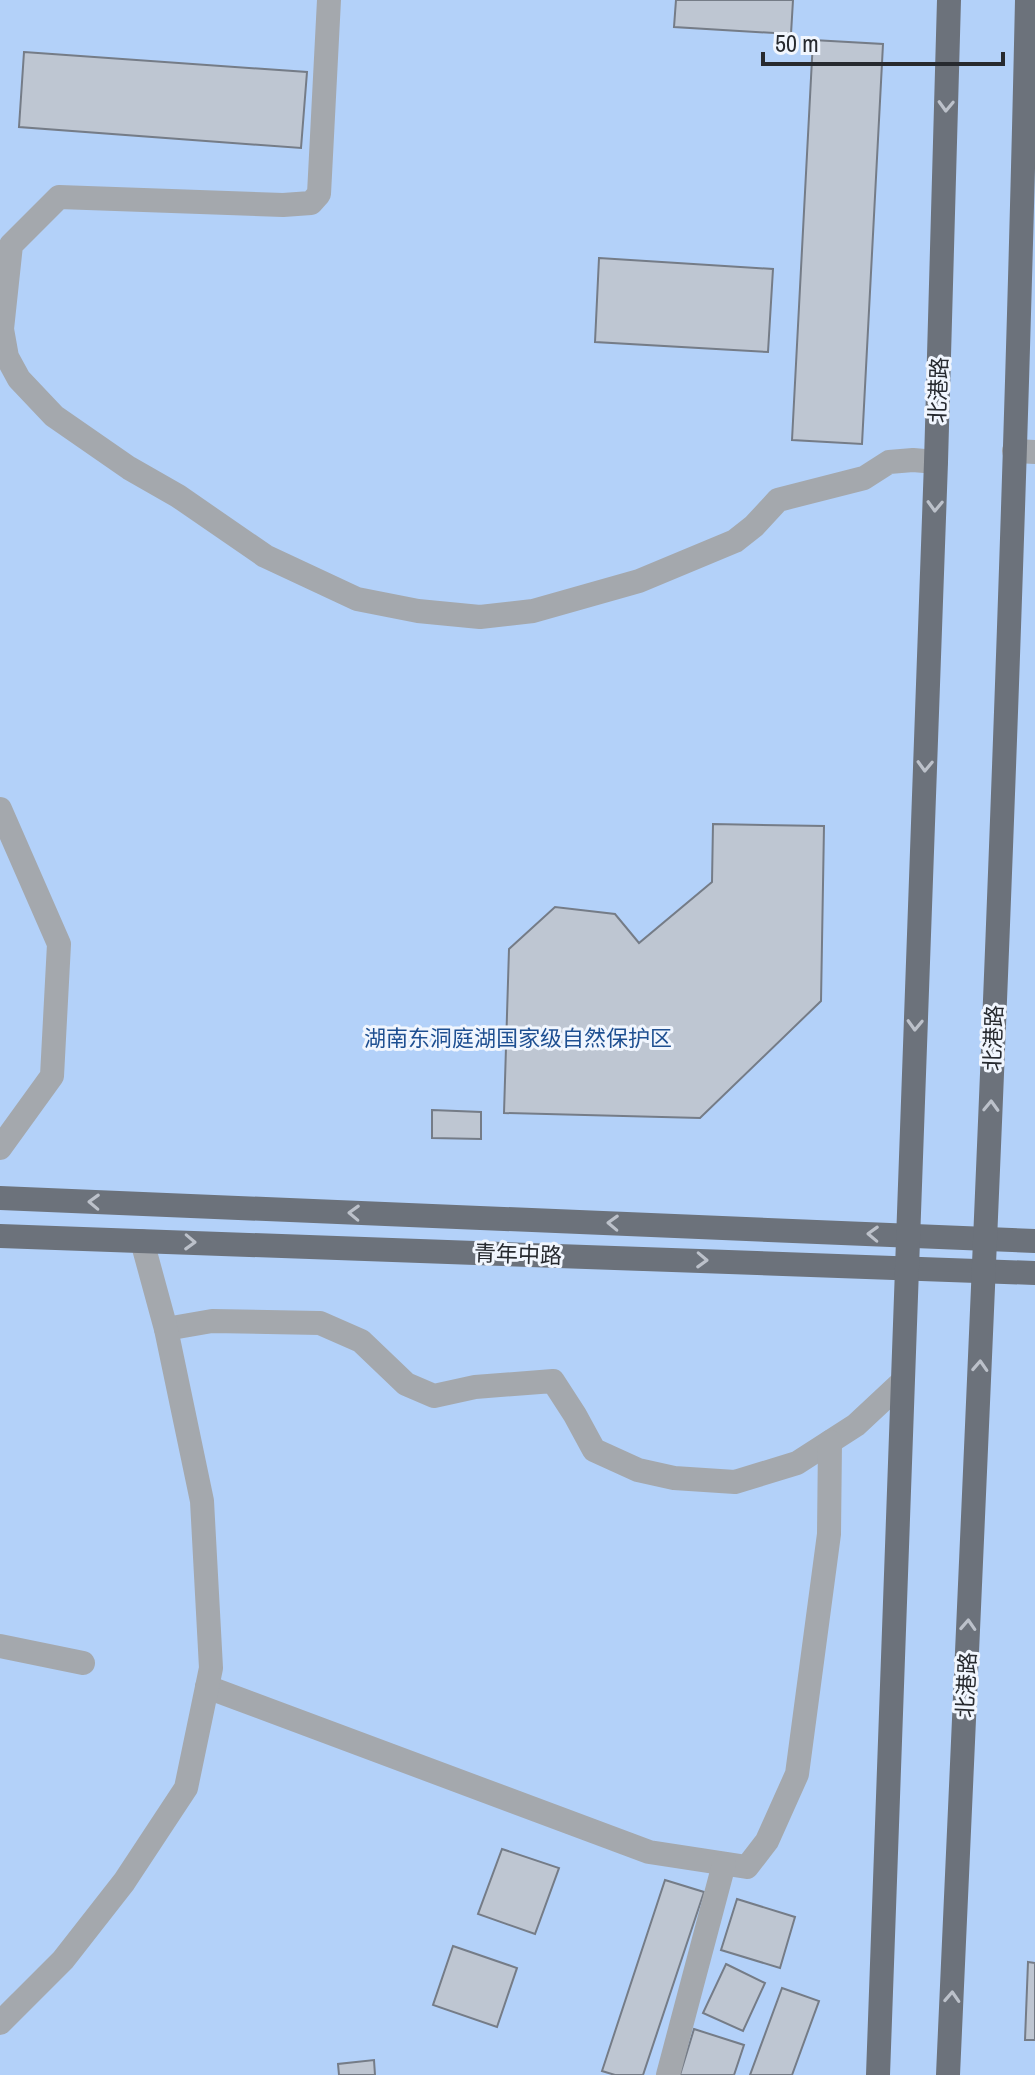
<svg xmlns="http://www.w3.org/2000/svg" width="1035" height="2075" font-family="'Archivo Narrow','Noto Sans SC',sans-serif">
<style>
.green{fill:#b3d1f9}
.building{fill:#bec6d2;stroke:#757c87;stroke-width:2}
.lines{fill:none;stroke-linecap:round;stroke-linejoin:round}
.minor{stroke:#a4a8ad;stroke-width:24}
.major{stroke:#6c727b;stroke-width:24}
.oneway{stroke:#bcc1ca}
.labels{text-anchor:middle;stroke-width:6;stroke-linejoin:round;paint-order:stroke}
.street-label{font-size:22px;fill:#272a2f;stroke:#f1f6fe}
.park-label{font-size:22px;fill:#1e4f91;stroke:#f1f6fe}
</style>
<rect width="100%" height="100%" fill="#e1e9f5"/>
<!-- green -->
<rect class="green" x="0" y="0" width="1035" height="2075"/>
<!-- building -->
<g class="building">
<path d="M676 0H793L791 34 674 27Z"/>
<path d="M813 40 883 44 862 444 792 440Z"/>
<path d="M24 52 307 72 301 148 19 127Z"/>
<path d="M599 258 773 269 768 352 595 342Z"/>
<path d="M713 824 824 826 821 1001 700 1118 504 1113 509 949 555 907 615 914 639 943 712 882Z"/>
<path d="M432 1110 481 1112V1139L432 1138Z"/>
<path d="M502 1849 559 1868 535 1934 478 1914Z"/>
<path d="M665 1880 704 1892 643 2075H615L602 2071Z"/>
<path d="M737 1899 795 1917 780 1968 721 1950Z"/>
<path d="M453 1946 517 1968 497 2027 433 2005Z"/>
<path d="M1028 1962 1035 1963V2040H1025Z"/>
<path d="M726 1964 765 1983 743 2031 703 2013Z"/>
<path d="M782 1988 819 2001 792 2075H750Z"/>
<path d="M694 2029 744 2045 734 2075H680Z"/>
<path d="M374 2060 375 2075H339L338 2064Z"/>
</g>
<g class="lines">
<!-- minor -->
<g class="minor">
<path d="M329 0 319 194 311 203 283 205 59 197 11 245 2 329 7 357 19 379 54 416 129 468 178 496 265 556 357 599 418 611 480 617 533 611 639 581 735 541 754 526 778 500 864 478 889 462 913 460 936 462"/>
<path d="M1014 451 1035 452"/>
<path d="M0 809 59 944 52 1076 0 1148"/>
<path d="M166 1329 212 1321 320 1323 361 1341 406 1384 434 1396 475 1387 553 1381 575 1415 594 1450 638 1470 674 1478 735 1482 797 1463 856 1425 901 1383"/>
<path d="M0 1646 83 1663"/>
<path d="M207 1687 649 1852 747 1867 767 1841 797 1774 829 1534 830 1442"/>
<path d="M0 2023 63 1960 124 1882 186 1788 211 1668 202 1501 166 1329 142 1241"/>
<path d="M668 2075 724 1864"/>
</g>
<!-- major -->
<g class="major">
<path d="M0 1198 1035 1241"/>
<path d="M0 1236 1035 1273"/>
<path d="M878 2075 936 462 949 0"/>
<path d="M948 2075C979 1384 1012 692 1027 0"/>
</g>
</g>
<!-- one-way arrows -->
<defs><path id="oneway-chevron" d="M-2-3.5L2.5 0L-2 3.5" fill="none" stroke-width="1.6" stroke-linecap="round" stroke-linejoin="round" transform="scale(2)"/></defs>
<g class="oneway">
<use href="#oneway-chevron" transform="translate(946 106) rotate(92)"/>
<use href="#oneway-chevron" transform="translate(935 506) rotate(92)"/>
<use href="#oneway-chevron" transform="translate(925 766) rotate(92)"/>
<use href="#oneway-chevron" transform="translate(915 1025) rotate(92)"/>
<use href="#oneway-chevron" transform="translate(991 1106) rotate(-88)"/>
<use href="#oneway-chevron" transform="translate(94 1202) rotate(-178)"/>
<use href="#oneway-chevron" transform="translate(354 1213) rotate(-178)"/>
<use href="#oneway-chevron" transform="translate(613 1223) rotate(-178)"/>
<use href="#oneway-chevron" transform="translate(873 1234) rotate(-178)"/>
<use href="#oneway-chevron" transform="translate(190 1242) rotate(2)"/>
<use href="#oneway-chevron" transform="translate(702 1260) rotate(2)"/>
<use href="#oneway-chevron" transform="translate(980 1366) rotate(-87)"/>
<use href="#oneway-chevron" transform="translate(968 1625) rotate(-87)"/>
<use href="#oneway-chevron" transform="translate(952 1997) rotate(-87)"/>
</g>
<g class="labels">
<!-- street labels -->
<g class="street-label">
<text transform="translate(938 390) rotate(-88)" y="8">北港路</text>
<text transform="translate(993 1038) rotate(-88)" y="8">北港路</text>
<text transform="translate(518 1254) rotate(2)" y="8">青年中路</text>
<text transform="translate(966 1685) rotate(-87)" y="8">北港路</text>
</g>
<!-- park labels -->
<g class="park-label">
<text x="518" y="1046">湖南东洞庭湖国家级自然保护区</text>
</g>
</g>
<!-- scale -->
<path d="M763 52v12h240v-12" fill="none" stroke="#272a2f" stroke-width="4"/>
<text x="775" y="52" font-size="24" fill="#272a2f" stroke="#f1f6fe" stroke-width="6" paint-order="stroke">50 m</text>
</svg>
